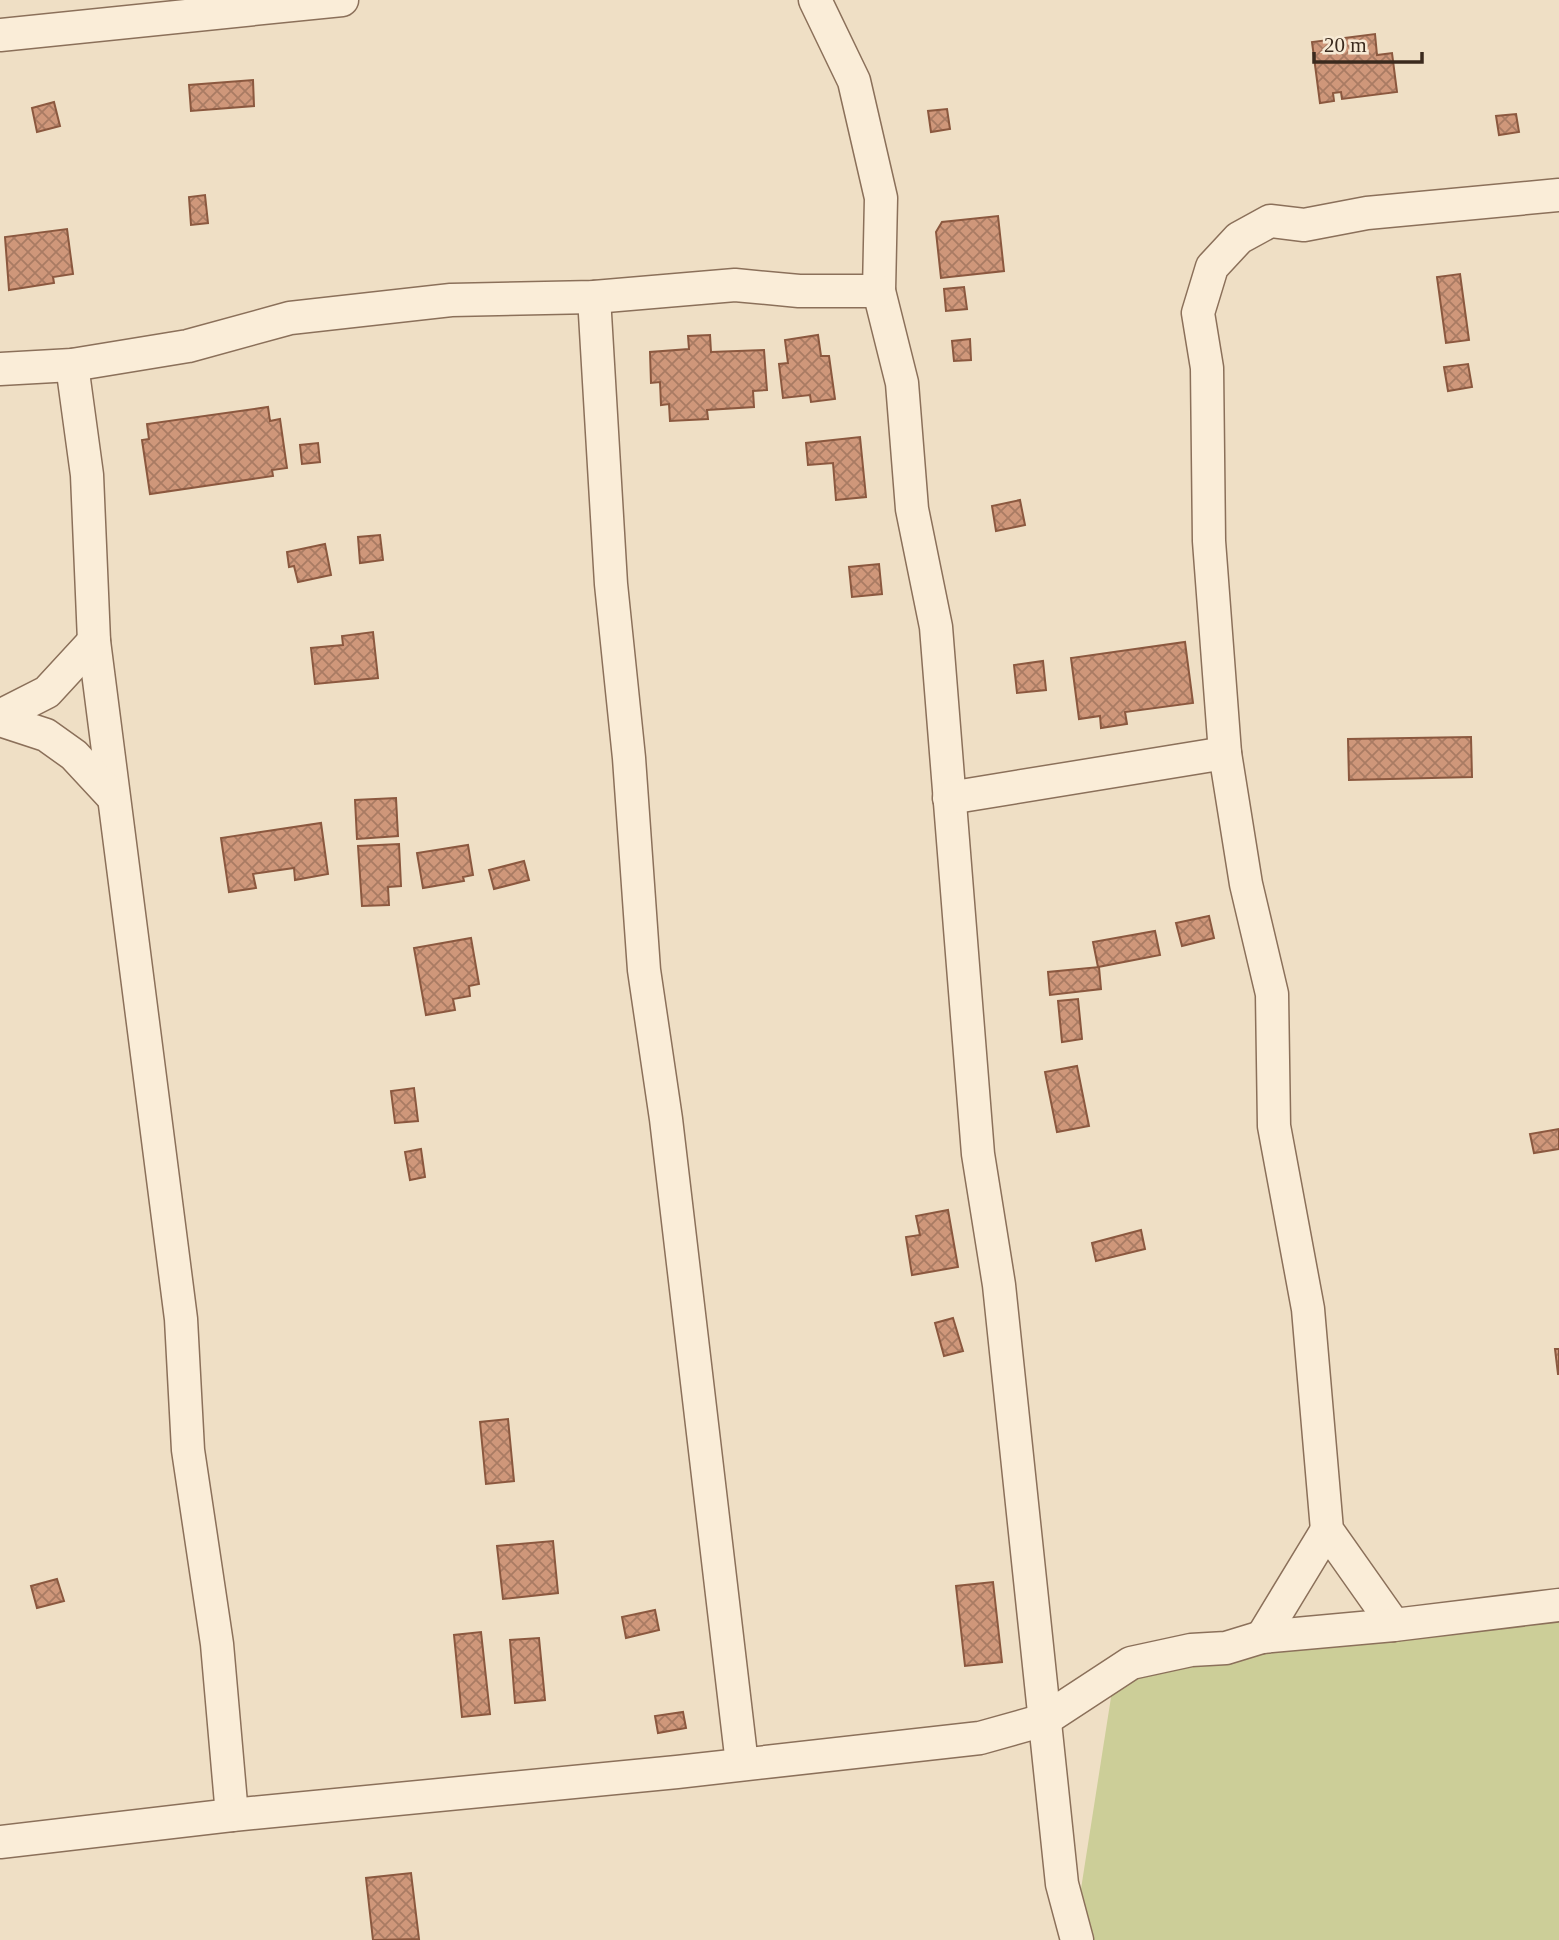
<svg xmlns="http://www.w3.org/2000/svg" width="1559" height="1940" font-family="'Times New Roman',serif">
<style>
.green{fill:#ccce98}
.building{fill:url(#building-cross-hatch);stroke:#8b583f;stroke-width:2}
.lines{fill:none;stroke-linecap:round;stroke-linejoin:round}
.street-casing{stroke:#8b705a;stroke-width:35}
.street{stroke:#faedd8;stroke-width:32}
</style>
<defs>
<pattern id="building-cross-hatch" width="8" height="8" patternUnits="userSpaceOnUse" patternTransform="scale(1.75)"><rect width="8" height="8" fill="#cf977a"/><path d="M0 0l8 8M0 8l8-8" fill="none" stroke="#a97b63"/></pattern>
</defs>
<rect width="100%" height="100%" fill="#efdfc5"/>
<!-- green -->
<path class="green" d="M1559 1608V1940H1073L1117 1659Z"/>
<!-- building -->
<g class="building">
<path d="M1375 34 1377 55 1392 53 1397 92 1342 99 1341 92 1333 93 1334 101 1320 103 1312 42Z"/>
<path d="M253 80 254 106 191 111 189 85Z"/>
<path d="M54 102 60 126 37 132 32 108Z"/>
<path d="M947 109 950 129 931 132 928 111Z"/>
<path d="M1516 114 1519 132 1499 135 1496 116Z"/>
<path d="M205 195 208 223 191 225 189 197Z"/>
<path d="M998 216 1004 271 941 278 936 232 942 222Z"/>
<path d="M67 229 73 274 53 277 54 283 9 290 5 237Z"/>
<path d="M1460 274 1469 340 1446 343 1437 277Z"/>
<path d="M964 287 967 309 946 311 944 289Z"/>
<path d="M710 335 711 352 764 350 767 390 753 391 754 407 707 410 708 419 670 421 669 404 661 405 660 382 651 383 650 352 689 349 688 336Z"/>
<path d="M818 335 821 356H829L835 399 811 402 810 395 783 398 779 364 788 363 785 340Z"/>
<path d="M970 339 971 360 954 361 952 341Z"/>
<path d="M1468 364 1472 387 1448 391 1444 367Z"/>
<path d="M268 407 270 421 280 419 287 468 272 470 273 476 150 494 142 440 149 439 147 424Z"/>
<path d="M860 437 866 497 836 500 833 463 808 465 806 443Z"/>
<path d="M318 443 320 462 302 464 300 445Z"/>
<path d="M1020 500 1025 525 996 531 992 506Z"/>
<path d="M380 535 383 560 360 563 358 537Z"/>
<path d="M325 544 331 575 298 582 294 566 289 567 287 552Z"/>
<path d="M879 564 882 594 852 597 849 567Z"/>
<path d="M373 632 378 678 315 684 311 648 343 645 342 636Z"/>
<path d="M1185 642 1193 703 1125 712 1127 724 1101 728 1100 716 1079 719 1071 658Z"/>
<path d="M1043 661 1046 690 1017 693 1014 665Z"/>
<path d="M1471 737 1472 777 1349 780 1348 739Z"/>
<path d="M396 798 398 836 357 839 355 800Z"/>
<path d="M321 823 328 874 295 880 294 868 253 874 256 888 229 892 221 838Z"/>
<path d="M399 844 401 886 388 887 389 905 362 906 358 846Z"/>
<path d="M468 845 473 875 463 877 464 881 423 888 417 853Z"/>
<path d="M524 861 529 880 494 889 489 870Z"/>
<path d="M1209 916 1214 938 1182 946 1176 923Z"/>
<path d="M1155 931 1160 955 1098 967 1093 942Z"/>
<path d="M471 938 479 984 469 986 470 996 453 999 455 1010 426 1015 414 948Z"/>
<path d="M1099 967 1101 989 1050 995 1048 972Z"/>
<path d="M1078 999 1082 1039 1062 1042 1058 1001Z"/>
<path d="M1077 1066 1089 1126 1057 1132 1045 1072Z"/>
<path d="M414 1088 418 1121 395 1123 391 1091Z"/>
<path d="M1559 1129V1149L1534 1153 1530 1134Z"/>
<path d="M421 1149 425 1177 410 1180 405 1152Z"/>
<path d="M948 1210 958 1267 912 1275 906 1237 920 1235 916 1216Z"/>
<path d="M1141 1230 1145 1249 1096 1261 1092 1243Z"/>
<path d="M953 1318 963 1351 944 1356 935 1323Z"/>
<path d="M1555 1349H1559V1374H1558Z"/>
<path d="M508 1419 514 1481 486 1484 480 1422Z"/>
<path d="M553 1541 558 1593 503 1599 497 1546Z"/>
<path d="M57 1579 64 1601 37 1608 31 1586Z"/>
<path d="M993 1582 1002 1662 965 1666 956 1586Z"/>
<path d="M655 1610 659 1630 626 1638 622 1617Z"/>
<path d="M481 1632 490 1714 462 1717 454 1635Z"/>
<path d="M539 1638 545 1700 515 1703 510 1640Z"/>
<path d="M683 1712 686 1728 658 1733 655 1716Z"/>
<path d="M411 1873 419 1939 373 1940 366 1878Z"/>
</g>
<g class="lines">
<defs>
<g id="street">
<path d="M815 0 854 81 881 198 879 291 902 383 912 509 936 627 978 1154 999 1285 1062 1884 1077 1940"/>
<path d="M0 35 342 0"/>
<path d="M594 297 611 584 629 758 644 970 666 1119 742 1764"/>
<path d="M72 365 87 475 94 641 181 1319 188 1450 217 1644 232 1815"/>
<path d="M0 369 72 365 188 346 290 318 451 300 594 297 735 285 799 291H879"/>
<path d="M0 716 47 692 94 641"/>
<path d="M0 720 46 735 74 755 113 797"/>
<path d="M949 798 1225 753"/>
<path d="M1394 1625 1327 1530 1308 1309 1274 1126 1272 994 1246 884 1225 753 1209 541 1207 368 1198 313 1212 267 1239 238 1270 221 1304 225 1367 213 1559 195"/>
<path d="M1262 1637 1327 1530"/>
<path d="M0 1842 232 1815 677 1772 980 1738 1044 1720 1131 1663 1191 1650 1226 1648 1262 1637 1394 1625 1559 1605"/>
</g>
</defs>
<!-- street casing -->
<use href="#street" class="street-casing"/>
<!-- street -->
<use href="#street" class="street"/>
</g>
<!-- scale -->
<path d="M1314 52v10h108v-10" fill="none" stroke="#3b2a1e" stroke-width="3.5"/>
<text x="1324" y="52" font-size="21" fill="#3b2a1e" stroke="#f7ead5" stroke-width="5" paint-order="stroke">20 m</text>
</svg>
